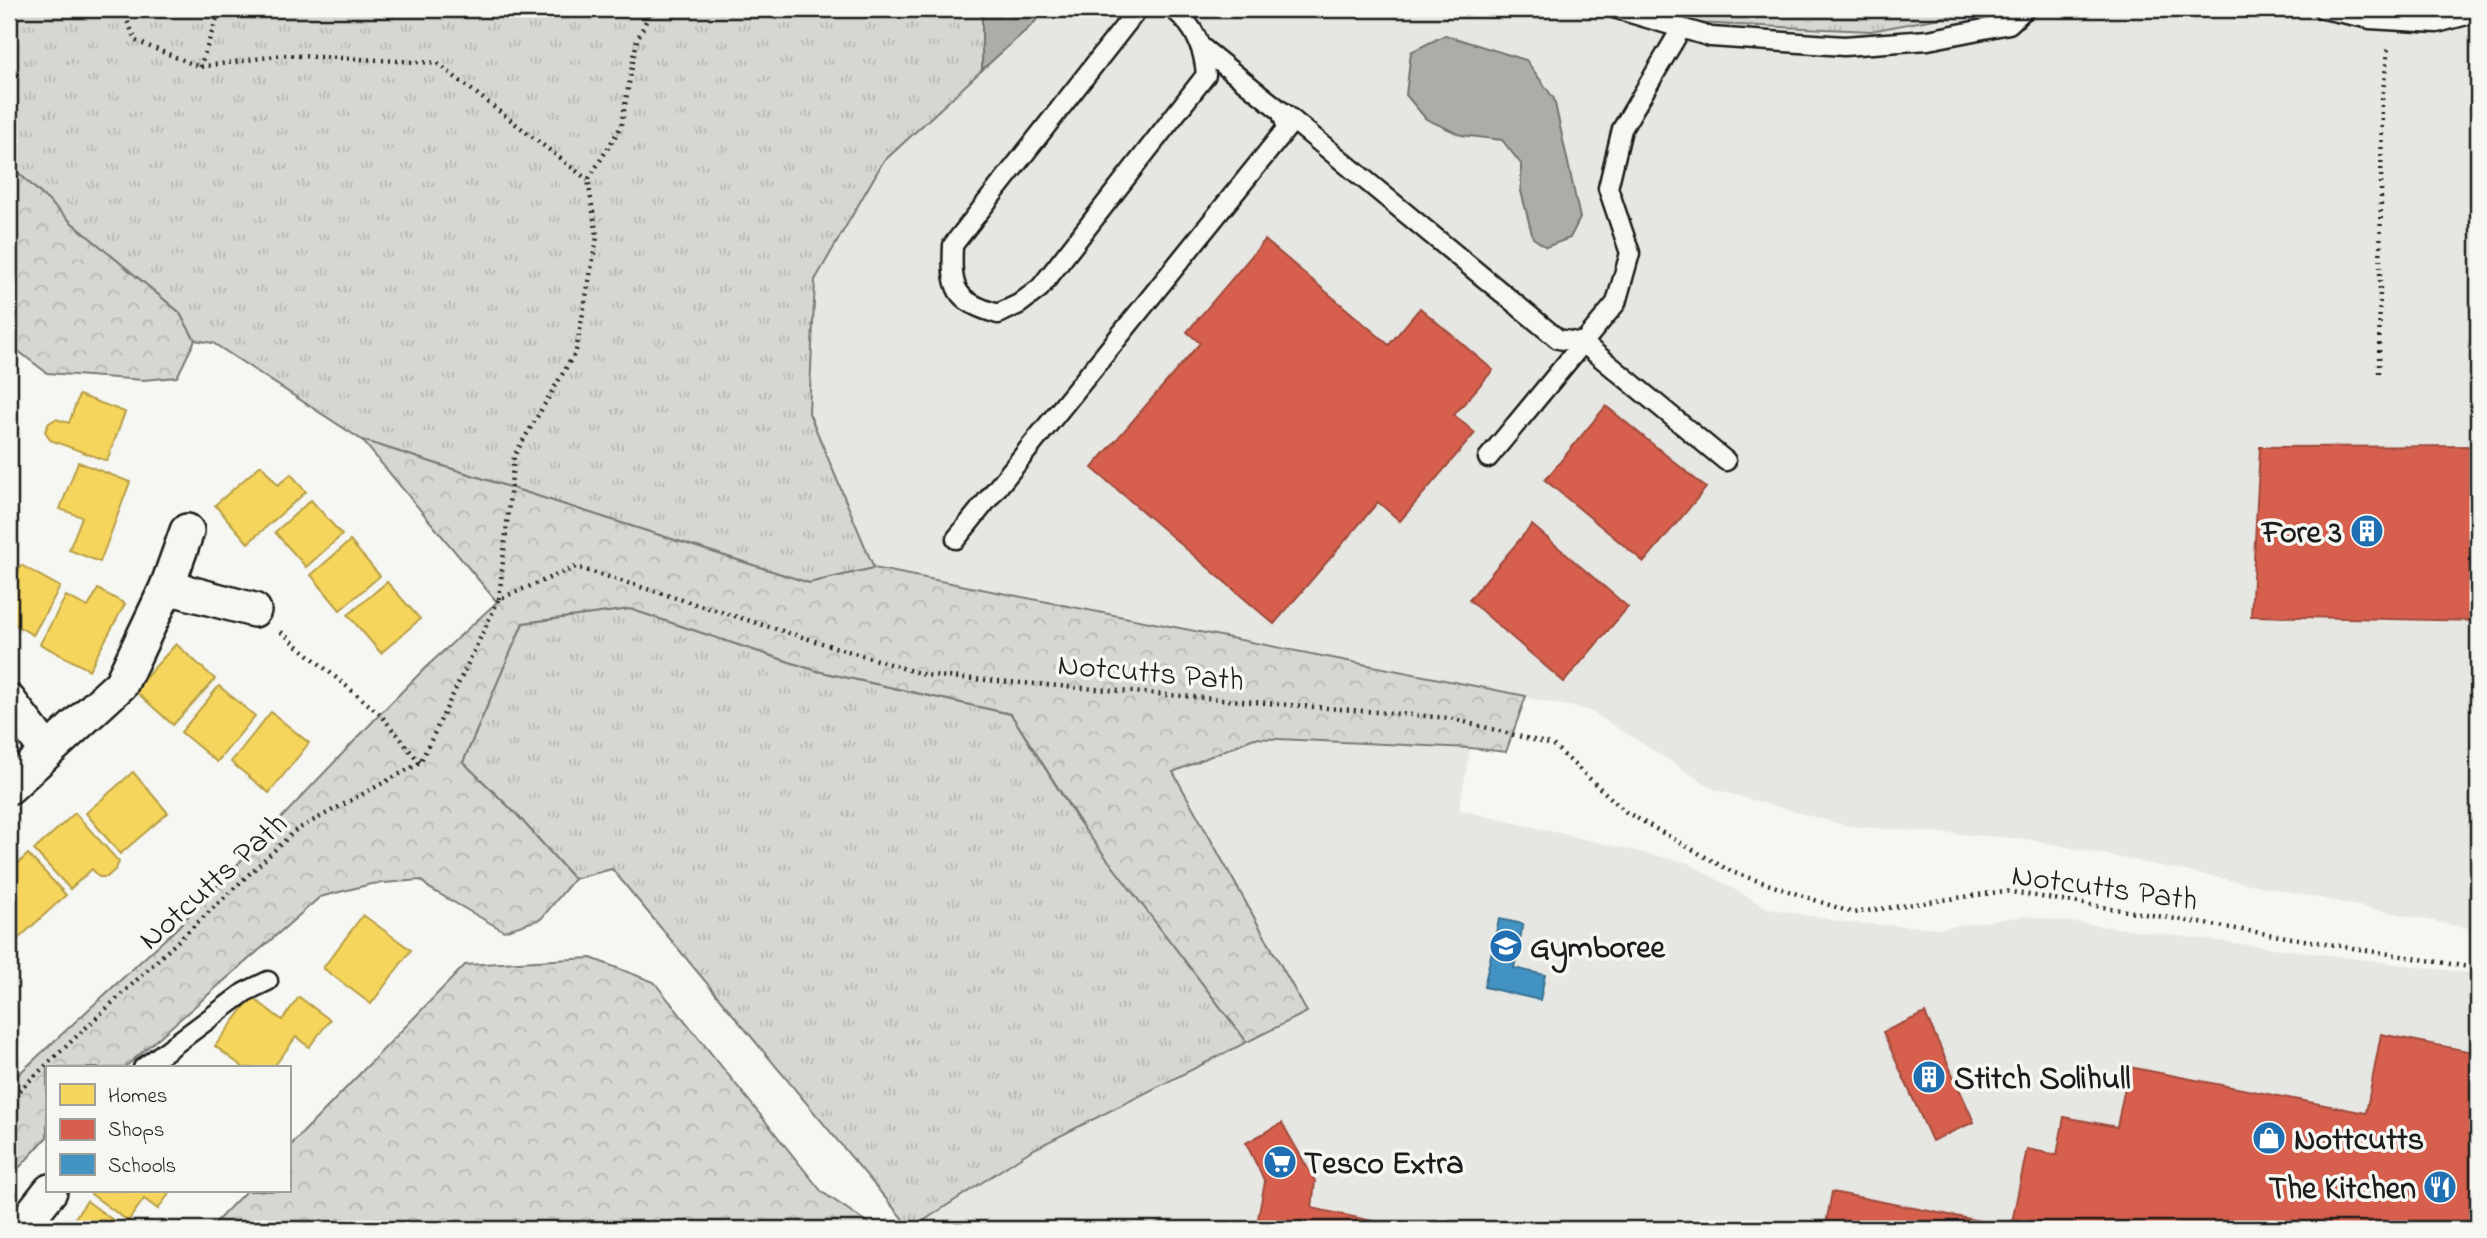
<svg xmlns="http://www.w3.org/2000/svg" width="2487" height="1238" font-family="'Indie Flower',sans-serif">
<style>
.built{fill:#e6e6e2}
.grass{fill:url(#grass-tufts);stroke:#797977;stroke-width:2}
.forest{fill:url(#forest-crowns);stroke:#797977;stroke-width:2}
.water{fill:#acaca9;stroke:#727271;stroke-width:2}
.homes{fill:#f6d55c;stroke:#b59e49;stroke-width:2}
.shops{fill:#d6604d;stroke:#9e4c3e;stroke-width:2}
.schools{fill:#4393c3;stroke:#376f91;stroke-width:2}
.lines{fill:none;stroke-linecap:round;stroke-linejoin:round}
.lane-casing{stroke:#1c1c1c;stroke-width:23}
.street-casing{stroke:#1c1c1c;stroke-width:38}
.path{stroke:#1c1c1c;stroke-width:4.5;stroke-dasharray:2 5;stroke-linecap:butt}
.lane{stroke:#f6f6f2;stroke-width:18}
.street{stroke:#f6f6f2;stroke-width:33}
.labels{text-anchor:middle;stroke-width:7;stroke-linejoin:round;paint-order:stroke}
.poi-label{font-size:32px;font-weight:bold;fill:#1c1c1c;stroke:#f6f6f2;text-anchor:start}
.street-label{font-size:32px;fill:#1c1c1c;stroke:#f6f6f2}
</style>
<defs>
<pattern id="grass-tufts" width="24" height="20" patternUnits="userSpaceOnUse" patternTransform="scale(1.75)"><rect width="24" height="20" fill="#d6d6d2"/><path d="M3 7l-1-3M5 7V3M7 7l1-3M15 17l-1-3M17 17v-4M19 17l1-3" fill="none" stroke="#b7b7b4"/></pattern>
<pattern id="forest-crowns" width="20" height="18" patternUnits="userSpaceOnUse" patternTransform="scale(1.75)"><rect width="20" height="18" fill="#d6d6d2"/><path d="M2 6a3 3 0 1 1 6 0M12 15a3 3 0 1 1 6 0" fill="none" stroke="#b7b7b4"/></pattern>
</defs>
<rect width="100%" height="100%" fill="#f6f6f2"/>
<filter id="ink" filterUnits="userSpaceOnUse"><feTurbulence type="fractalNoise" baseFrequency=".0143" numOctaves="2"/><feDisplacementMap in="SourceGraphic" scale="14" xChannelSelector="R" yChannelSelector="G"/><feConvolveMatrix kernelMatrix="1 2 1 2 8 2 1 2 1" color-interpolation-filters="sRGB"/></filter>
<g filter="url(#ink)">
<!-- built -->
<g class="built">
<path d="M1044 9H1663L1694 23 1871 31 1987 9H2478V926L2473 929 2027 839 1848 826 1716 790 1589 710 874 568 809 413 815 280 883 162 1034 23Z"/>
<path d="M1253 738 1470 748 1459 810 1688 863 1767 908 1848 923 1941 928 2024 916 2468 973 2478 968V1229H911L1030 1151 1173 772Z"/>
</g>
<!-- grass -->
<g class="grass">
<path d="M9 9H982V70L883 162 815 280 809 413 874 568 809 583 362 440 213 343 195 340 179 312 72 223 9 164Z"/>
<path d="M1663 9H1987L1871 31 1694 23Z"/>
<path d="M630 609 817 671 1011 714 1077 819 1247 1042 1030 1151 911 1229 612 869 574 879 518 816 463 762 523 623Z"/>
</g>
<!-- forest -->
<g class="forest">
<path d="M9 164 72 223 179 312 195 340 177 377 143 380 47 373 9 344Z"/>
<path d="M362 440 809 583 874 568 1526 696 1506 752 1470 748 1254 738 1173 772 1307 1012 1247 1042 1085 830 1011 714 817 671 630 609 523 623 463 762 518 816 574 879 541 919 504 931 429 888 421 880 371 884 320 897 124 1068H47V1137L9 1179V1083L178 927 380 714 425 668 497 602Z"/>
<path d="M591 958 654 982 822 1192 877 1229H209L246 1191H289V1147L465 965Z"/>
</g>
<!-- water -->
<g class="water">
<path d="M982 9H1044L1034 23 982 70Z"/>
<path d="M1445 35 1526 60 1554 99 1580 218 1570 238 1546 247 1533 238 1521 191V164L1502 140 1461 135 1426 119 1406 95 1411 52Z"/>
</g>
<!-- homes -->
<g class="homes">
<path d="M79 395 125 412 107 461 50 440 45 431 49 423 56 419 69 423Z"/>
<path d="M78 462 130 482 100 562 69 550 82 517 60 509Z"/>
<path d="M261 465 278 485 291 474 306 492 248 543 215 505Z"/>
<path d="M311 500 342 535 306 567 275 532Z"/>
<path d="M350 541 380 576 340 610 311 575Z"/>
<path d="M21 565 60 587 33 635 9 621V586Z"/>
<path d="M387 582 420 619 381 653 348 615Z"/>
<path d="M98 589 125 604 89 670 40 644 66 596 88 607Z"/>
<path d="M176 644 215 679 173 725 134 690Z"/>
<path d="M219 686 255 716 217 762 181 732Z"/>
<path d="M271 712 309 743 269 793 231 762Z"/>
<path d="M133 772 168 813 120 854 86 813Z"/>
<path d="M75 813 119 862 116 869 107 877H99L92 869 70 889 34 850Z"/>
<path d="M28 854 66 895 19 938 9 928V872Z"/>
<path d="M363 915 411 950 371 1004 323 968Z"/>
<path d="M252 997 282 1020 299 997 330 1020 309 1047 296 1037 273 1068H244L215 1046Z"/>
<path d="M93 1191H171L158 1209 144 1199 128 1221 91 1194Z"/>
<path d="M87 1201 118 1224 114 1229H67Z"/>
</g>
<!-- shops -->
<g class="shops">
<path d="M1265 240 1389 345 1420 308 1493 370 1454 415 1475 433 1400 521 1378 502 1274 624 1092 468 1200 343 1187 332Z"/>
<path d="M1606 406 1706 488 1644 562 1545 480Z"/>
<path d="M2478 446V621L2251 616 2260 447Z"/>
<path d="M1532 525 1628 607 1564 682 1469 600Z"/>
<path d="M1925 1013 1974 1122 1932 1141 1883 1032Z"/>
<path d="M2381 1034 2478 1053V1229H1825L1832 1192 2011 1227 2027 1149 2057 1155 2064 1117 2117 1127 2129 1067 2366 1113Z"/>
<path d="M1282 1123 1315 1181 1312 1208 1409 1229H1256L1265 1182 1246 1143Z"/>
</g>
<!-- schools -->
<path class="schools" d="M1499 919 1523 924 1514 968 1545 975 1540 1000 1484 987Z"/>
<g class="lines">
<defs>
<g id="lane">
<path d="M1138 9 953 245C951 289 954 301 998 314L1019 304 1040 288 1206 75C1204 48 1195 26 1173 9"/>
<path d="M1617 9 1711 37 1844 46 1928 40 2009 24 2025 9"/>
<path d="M2323 9 2370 19 2437 23 2478 12"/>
<path d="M1283 112 1558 339 1583 343 1726 461"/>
<path d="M1488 458 1616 303 1630 253 1608 188 1622 129 1681 29"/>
<path d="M956 539 1287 128 1281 111 1200 46"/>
<path d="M143 1068 245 992 268 981"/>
</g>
<g id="street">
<path d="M167 587 187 531"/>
<path d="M9 701 47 751"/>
<path d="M9 787 121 684 167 587 254 610"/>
<path d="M20 1229 50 1191"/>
</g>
</defs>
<!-- lane casing -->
<use href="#lane" class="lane-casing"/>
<!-- street casing -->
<use href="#street" class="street-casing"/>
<!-- path -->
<g class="path">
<path d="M122 9 136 41 200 67 282 55 437 63 588 180"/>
<path d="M200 67 220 9"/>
<path d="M2379 373 2382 100 2388 48"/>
<path d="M499 599 514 456 576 351 597 237 588 180 621 127 637 40 652 9"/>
<path d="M281 632 380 714 420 763"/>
<path d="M9 1100 296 830 420 763 499 599 576 567 925 675 1449 718 1553 745 1626 812 1732 872 1853 913 2005 891 2469 967 2478 962"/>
</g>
<!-- lane -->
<use href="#lane" class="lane"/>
<!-- street -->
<use href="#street" class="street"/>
</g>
</g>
<!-- icons -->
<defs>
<symbol id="building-disc" viewBox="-11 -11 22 22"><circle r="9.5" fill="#1f6fb2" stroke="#f6f6f2"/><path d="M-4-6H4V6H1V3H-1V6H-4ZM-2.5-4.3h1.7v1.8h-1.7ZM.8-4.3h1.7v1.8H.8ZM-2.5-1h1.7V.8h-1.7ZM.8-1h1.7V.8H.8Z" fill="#fff"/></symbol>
<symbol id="school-disc" viewBox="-11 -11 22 22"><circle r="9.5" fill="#1f6fb2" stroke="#f6f6f2"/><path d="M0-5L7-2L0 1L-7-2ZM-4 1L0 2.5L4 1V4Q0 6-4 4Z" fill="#fff"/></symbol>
<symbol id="shop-disc" viewBox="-11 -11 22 22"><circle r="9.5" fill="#1f6fb2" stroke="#f6f6f2"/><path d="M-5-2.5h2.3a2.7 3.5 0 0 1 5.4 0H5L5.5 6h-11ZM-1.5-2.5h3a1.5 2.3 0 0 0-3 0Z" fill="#fff"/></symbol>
<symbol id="supermarket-disc" viewBox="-11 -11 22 22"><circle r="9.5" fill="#1f6fb2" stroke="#f6f6f2"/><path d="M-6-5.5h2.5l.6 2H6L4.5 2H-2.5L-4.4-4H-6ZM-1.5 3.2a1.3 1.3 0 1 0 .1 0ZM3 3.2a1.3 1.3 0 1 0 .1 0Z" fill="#fff"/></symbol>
<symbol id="restaurant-disc" viewBox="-11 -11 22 22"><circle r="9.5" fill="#1f6fb2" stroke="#f6f6f2"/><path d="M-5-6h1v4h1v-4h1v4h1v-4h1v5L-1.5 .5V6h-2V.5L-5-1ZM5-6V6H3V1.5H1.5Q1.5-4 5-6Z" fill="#fff"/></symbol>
</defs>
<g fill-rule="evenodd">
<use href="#building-disc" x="2348" y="512" width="38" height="38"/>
<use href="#school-disc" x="1487" y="927" width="38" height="38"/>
<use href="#building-disc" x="1910" y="1058" width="38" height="38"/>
<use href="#shop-disc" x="2250" y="1119" width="38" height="38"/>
<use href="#supermarket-disc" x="1261" y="1143" width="38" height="38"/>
<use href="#restaurant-disc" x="2421" y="1168" width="38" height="38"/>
</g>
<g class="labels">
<!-- poi labels -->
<g class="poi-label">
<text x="2342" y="542" text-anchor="end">Fore 3</text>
<text x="1530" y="957">Gymboree</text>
<text x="1954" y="1088">Stitch Solihull</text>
<text x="2294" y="1149">Nottcutts</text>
<text x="1304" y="1173">Tesco Extra</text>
<text x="2416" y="1198" text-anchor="end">The Kitchen</text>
</g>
<!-- street labels -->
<g class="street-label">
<text transform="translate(1151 671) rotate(5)" y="11">Notcutts Path</text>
<text transform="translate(212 880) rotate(-42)" y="11">Notcutts Path</text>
<text transform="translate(2105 886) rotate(8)" y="11">Notcutts Path</text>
</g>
</g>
<!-- margin -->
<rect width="2487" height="1238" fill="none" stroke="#f6f6f2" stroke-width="35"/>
<rect x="18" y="18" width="2452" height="1203" fill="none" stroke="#1c1c1c" stroke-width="2.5" filter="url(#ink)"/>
<!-- legend -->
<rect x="46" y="1066" width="245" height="126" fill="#f6f6f2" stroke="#9f9f9c" stroke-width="2"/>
<rect x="60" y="1084" width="35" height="21" fill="#f6d55c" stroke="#9f9f9c" stroke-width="2"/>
<text x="108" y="1102" font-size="21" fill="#1c1c1c">Homes</text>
<rect x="60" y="1119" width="35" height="21" fill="#d6604d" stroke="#9f9f9c" stroke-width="2"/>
<text x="108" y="1136" font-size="21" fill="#1c1c1c">Shops</text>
<rect x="60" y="1154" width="35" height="21" fill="#4393c3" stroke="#9f9f9c" stroke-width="2"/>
<text x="108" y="1172" font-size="21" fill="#1c1c1c">Schools</text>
</svg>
